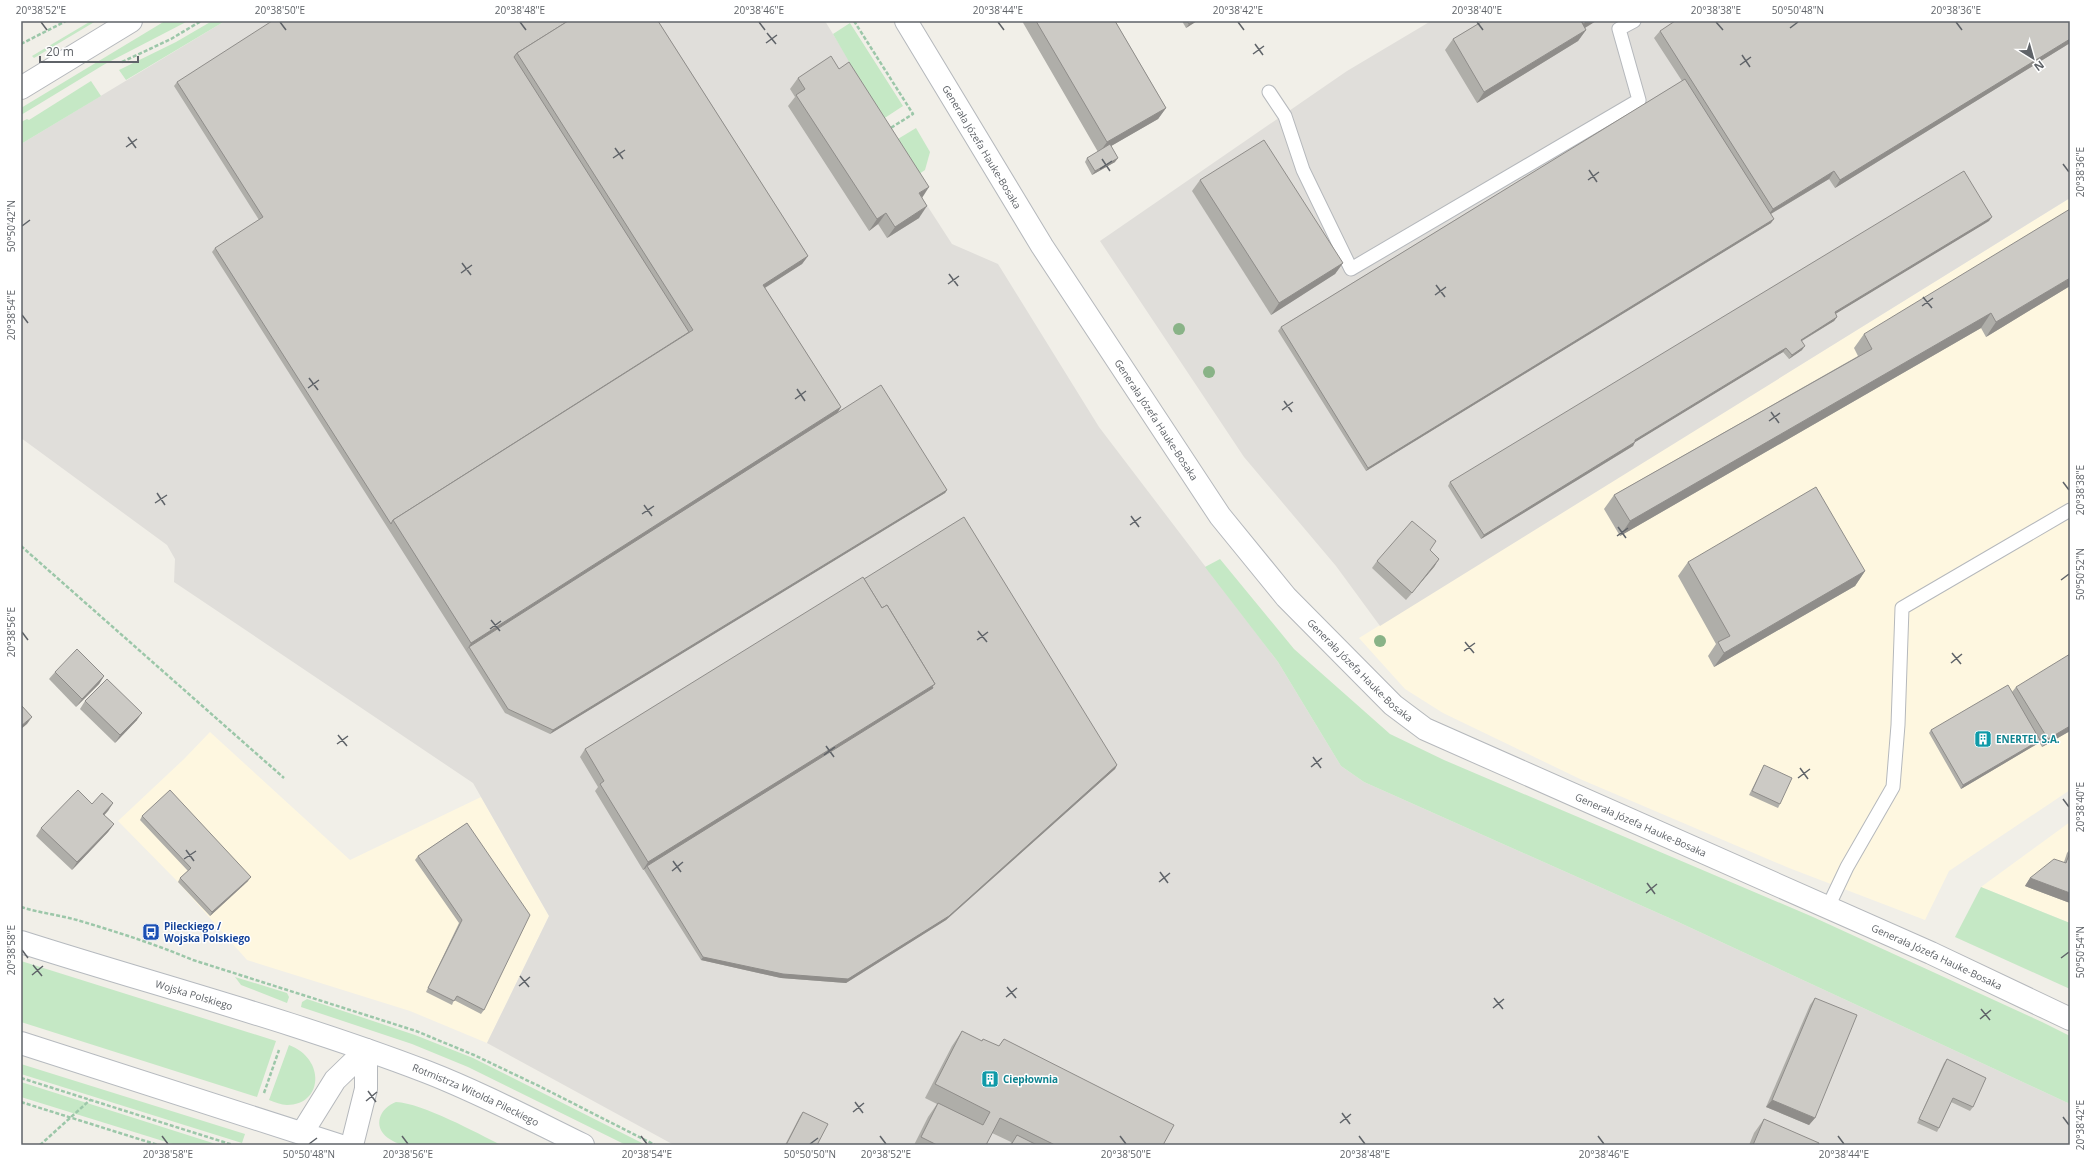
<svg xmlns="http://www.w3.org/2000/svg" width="2091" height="1166" font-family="'Open Sans',sans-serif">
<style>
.commercial{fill:#fef7e0}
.industrial{fill:#e0deda}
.green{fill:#c5e8c5}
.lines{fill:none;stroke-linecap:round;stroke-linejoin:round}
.service-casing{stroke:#b5b8bc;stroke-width:15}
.minor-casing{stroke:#b5b8bc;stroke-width:24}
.tertiary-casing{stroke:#b5b8bc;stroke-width:24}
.secondary-casing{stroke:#b6babf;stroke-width:24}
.path{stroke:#9cc7a9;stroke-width:2.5;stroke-dasharray:4 2;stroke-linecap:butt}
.service{stroke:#fff;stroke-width:13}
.minor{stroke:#fff;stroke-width:22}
.tertiary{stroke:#fff;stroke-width:22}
.secondary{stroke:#fff;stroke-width:22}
.tree{fill:#89b387}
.wall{fill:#afaea9}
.shaded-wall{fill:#8f8d8a}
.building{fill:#cccac5;stroke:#8f8d8a}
.ticks{fill:none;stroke:#5f6368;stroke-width:1.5}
.labels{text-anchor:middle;stroke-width:3;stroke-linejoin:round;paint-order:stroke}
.street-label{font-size:10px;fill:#5f6368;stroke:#fff}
.culture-label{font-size:10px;font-weight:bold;fill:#0d838f;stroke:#fff;text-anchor:start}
.transit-label{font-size:10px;font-weight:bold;fill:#164399;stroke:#fff;text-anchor:start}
.neatline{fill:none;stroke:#5f6368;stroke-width:1.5}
.ticks-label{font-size:10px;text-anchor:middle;fill:#5f6368}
</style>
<rect width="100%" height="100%" fill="#f1efe8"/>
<!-- commercial -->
<g class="commercial">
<path d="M2070 198V790L1949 871 1925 920 1789 868 1580 779 1443 713 1405 689 1359 638Z"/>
<path d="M210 732 350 860 481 797 549 916 487 1043 410 1011 247 960 178 882 118 821 184 759Z"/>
<path d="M2070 822V923L1981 887Z"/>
</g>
<!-- industrial -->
<g class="industrial">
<path d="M225 21H825L852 65 842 74 952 244 998 264 1099 427 1278 662 1341 766 1364 782 1676 921 2070 1104V1145H674L487 1043 549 916 473 783 174 582 175 559 167 545 21 438V144Z"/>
<path d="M1431 21H2070V198L1380 626 1336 566 1244 457 1100 241 1347 71Z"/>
</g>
<!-- green -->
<g class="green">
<path d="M91 21H96L34 58 32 56Z"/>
<path d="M165 21H188L105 64 21 115V108Z"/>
<path d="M212 21H225L126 80 119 70 176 42Z"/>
<path d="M850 23 903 106 874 125 841 74 851 65 833 34Z"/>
<path d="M91 81 101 96 21 144V122L27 119 29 120Z"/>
<path d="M916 128 930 152 925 170 910 180 888 145Z"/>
<path d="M1220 559 1294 649 1390 734 1444 760 1813 917 2042 1022 2070 1036V1104L1676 921 1364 782 1341 766 1278 662 1205 567Z"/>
<path d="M1981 887 2070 923V989L1955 937Z"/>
<path d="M21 961 276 1041 257 1097 21 1022Z"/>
<path d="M235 977 287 993 289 997 287 1003 241 985Z"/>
<path d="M307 999 415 1035 473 1058 646 1145H626L468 1067 412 1044 301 1007 302 1002Z"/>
<path d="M289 1045C326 1059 323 1105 287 1105 281 1105 275 1102 269 1100Z"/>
<path d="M21 1064 245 1134 242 1143 21 1074Z"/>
<path d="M21 1082 219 1145H176L21 1097Z"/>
<path d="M396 1102C422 1103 477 1133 501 1145H402C397 1143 392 1141 388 1138 372 1126 380 1108 396 1102Z"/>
</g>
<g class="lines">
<defs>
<g id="service">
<path d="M1269 92 1285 116 1303 170 1351 269 1639 100 1619 29 1634 21"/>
<path d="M1828 907 1847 867 1893 787 1898 725 1902 608 2070 510"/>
</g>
<g id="minor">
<path id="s1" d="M906 21 1042 246 1220 516 1286 597 1393 705 1425 729 1931 953 2070 1019"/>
</g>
<g id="tertiary">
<path d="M21 88 131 21"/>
<path d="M302 1133 335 1080 366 1050"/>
<path d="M352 1145 366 1089V1050"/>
</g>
<g id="secondary">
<path id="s2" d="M21 942C156 985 294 1021 427 1072 481 1093 532 1120 583 1145"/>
<path d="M21 1043 338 1145"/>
</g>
</defs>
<!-- service casing -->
<use href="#service" class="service-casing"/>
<!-- minor casing -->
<use href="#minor" class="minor-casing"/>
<!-- tertiary casing -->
<use href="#tertiary" class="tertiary-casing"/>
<!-- secondary casing -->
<use href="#secondary" class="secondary-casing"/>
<!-- path -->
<g class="path">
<path d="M854 21 913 114 889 129"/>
<path d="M21 44 66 21"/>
<path d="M122 62 171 39 201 21"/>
<path d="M21 546 284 778"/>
<path d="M21 907C40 913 59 915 77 920 117 932 155 944 193 960L416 1031 474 1055 541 1087 655 1145"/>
<path d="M21 1078 233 1145"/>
<path d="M264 1093 279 1050"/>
<path d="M21 1102 158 1145"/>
<path d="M40 1145 90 1100"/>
</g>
<!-- service -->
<use href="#service" class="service"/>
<!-- minor -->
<use href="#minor" class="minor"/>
<!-- tertiary -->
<use href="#tertiary" class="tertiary"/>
<!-- secondary -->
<use href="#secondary" class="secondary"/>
</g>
<!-- trees -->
<g class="tree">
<circle cx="1179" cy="329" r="6"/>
<circle cx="1209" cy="372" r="6"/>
<circle cx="1380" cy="641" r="6"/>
</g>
<!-- wall -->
<g class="wall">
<path d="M658 21 808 256 802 264 765 288 841 407 838 412 947 490 945 493 550 734 505 713 466 651 212 252 215 248 259 220 174 86 177 82Z"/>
<path d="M1022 21H1115L1166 108 1158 119 1111 146 1115 162 1092 175 1085 162 1087 158 1098 152Z"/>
<path d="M1182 21H1197L1186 28Z"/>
<path d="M1483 21H1596L1585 28 1586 30 1578 41 1477 103 1445 50 1453 39Z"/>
<path d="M2070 21V43L1835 188 1829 179 1771 214V223L1366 471 1278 331 1281 327 1682 81 1654 38 1660 31Z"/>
<path d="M798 78 921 198 919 218 887 238 878 224 869 231 788 106 795 97 790 89Z"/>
<path d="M1200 180 1343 263 1335 274 1271 315 1192 191Z"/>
<path d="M1989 221 1835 314 1837 317 1834 321 1802 341V350L1789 359 1783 352 1635 442 1633 446 1481 539 1448 486 1450 482Z"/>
<path d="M2070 286 1986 337 1981 328 1620 536 1604 509 1614 495 1858 356 1854 348 1864 334Z"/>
<path d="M1430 550 1439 559 1434 567 1406 600 1372 568 1377 561Z"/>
<path d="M1688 562 1865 571 1855 586 1714 667 1708 656 1716 644 1678 576Z"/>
<path d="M864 579 1117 765 1115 769 946 920 846 983 781 978 701 960 644 870 645 869 643 870 595 791 598 787 580 757 585 749Z"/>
<path d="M55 672 104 676 99 684 76 707 49 679Z"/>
<path d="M2016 687 2070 731 2042 747 2039 742 2037 744 1961 789 1929 733 1931 730 2012 692Z"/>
<path d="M85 701 137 720 115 743 80 709Z"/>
<path d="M1764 765 1780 804 1778 808 1749 795Z"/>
<path d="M113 803 104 815 114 824 108 832 72 870 36 836 41 828 92 804Z"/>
<path d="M142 816 248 881 210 916 178 882 180 878 188 871 140 820Z"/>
<path d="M467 823 484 1010 481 1014 454 1000 452 1005 426 992 459 923 415 860 418 856Z"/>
<path d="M2070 849V903L2025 886 2030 878 2064 862 2067 853Z"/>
<path d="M1815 998V1118L1809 1125 1766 1107 1810 1005Z"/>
<path d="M962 1031 981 1041 999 1046 1004 1039 1163 1145H1010L1011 1142 992 1133 986 1145H914L928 1117 937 1104 925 1098 952 1046Z"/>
<path d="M1947 1059 1973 1107 1970 1111 1951 1102 1939 1128 1937 1132 1917 1123 1944 1063Z"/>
<path d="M803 1112 817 1145H785L800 1116Z"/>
<path d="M1764 1119 1818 1145H1749L1754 1133Z"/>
</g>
<!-- shaded-wall -->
<g class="shaded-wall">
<path d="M1193 21H1197L1186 28 1189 24Z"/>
<path d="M1588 21H1596L1578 32 1583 24Z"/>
<path d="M1586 30 1578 41 1477 103 1484 92Z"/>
<path d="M2070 39V43L1835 188 1840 180Z"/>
<path d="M1166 108 1158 119 1099 153 1107 142Z"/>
<path d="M1118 158 1115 162 1092 175 1095 171Z"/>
<path d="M1834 171 1829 179 1767 216 1773 209Z"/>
<path d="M929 187 922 198 919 193Z"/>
<path d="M927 206 919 218 887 238 895 227Z"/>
<path d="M886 213 878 224 869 231 877 219Z"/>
<path d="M1992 217 1989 221 1832 316 1835 312Z"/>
<path d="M1774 219 1771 223 1366 471 1368 468Z"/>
<path d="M808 256 802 264 758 292 763 285Z"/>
<path d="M1343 263 1335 274 1271 315 1279 303Z"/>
<path d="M2070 278V286L1986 337 1996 322Z"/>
<path d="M1991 313 1981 328 1620 536 1630 521Z"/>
<path d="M1837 317 1834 321 1798 343 1801 340Z"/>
<path d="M1805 346 1802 350 1789 359 1792 355Z"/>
<path d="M1786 348 1783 352 1632 444 1635 440Z"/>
<path d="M841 407 836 415 469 647 466 651 471 643Z"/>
<path d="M1635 442 1633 446 1481 539 1484 535Z"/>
<path d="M947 490 945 493 550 734 553 730Z"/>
<path d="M1439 559 1434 567 1406 600 1412 593Z"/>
<path d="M1865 571 1855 586 1714 667 1724 653Z"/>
<path d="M104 676 99 684 76 707 82 699Z"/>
<path d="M935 684 930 692 647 866 645 869 643 870 648 862Z"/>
<path d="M142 713 137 720 115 743 120 735Z"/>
<path d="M32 717 27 724 21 729V726Z"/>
<path d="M2070 726V731L2042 747 2048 739Z"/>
<path d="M2040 740 2037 744 1961 789 1963 785Z"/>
<path d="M1117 765 1115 769 946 920 846 983 781 978 701 960 703 957Z"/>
<path d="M113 803 108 811 98 822 103 814Z"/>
<path d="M114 824 108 832 72 870 77 862Z"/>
<path d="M251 877 248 881 210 916 212 912Z"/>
<path d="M2030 878 2070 893V903L2025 886Z"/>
<path d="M1772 1100 1815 1118 1809 1125 1766 1107Z"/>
</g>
<!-- building -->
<g class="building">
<path d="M272 21H568L517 53 514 57 689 332 393 520 391 524 215 248 263 217 177 82Z"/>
<path d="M568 21H658L808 256 763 285 841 407 471 643 393 520 693 330 517 53Z"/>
<path d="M1036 21H1115L1166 108 1107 142Z"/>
<path d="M1187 21H1193L1189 24Z"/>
<path d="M1483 21H1581L1586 30 1484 92 1453 39Z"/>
<path d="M1582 21H1588L1583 24Z"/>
<path d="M1675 21H2070V39L1840 180 1834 171 1773 209 1660 31Z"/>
<path d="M831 56 839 69 849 62 929 187 919 193 927 206 895 227 886 213 877 219 796 95 805 89 798 78Z"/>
<path d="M1685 79 1774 219 1368 468 1281 327Z"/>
<path d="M1264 140 1343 263 1279 303 1200 180Z"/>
<path d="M1110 144 1118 158 1095 171 1087 158Z"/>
<path d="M1964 171 1992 217 1835 312 1837 317 1801 340 1805 346 1792 355 1786 348 1635 440V442L1484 535 1450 482Z"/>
<path d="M2070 209V278L1996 322 1991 313 1630 521 1614 495 1872 349 1864 334Z"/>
<path d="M881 385 947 490 553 730 508 709 469 647Z"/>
<path d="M1816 487 1865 571 1724 653 1718 642 1730 636 1688 562Z"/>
<path d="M964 517 1117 765 949 916 848 979 783 974 703 957 647 866 933 688 932 686 935 684 887 605 882 608 864 579Z"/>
<path d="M1412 521 1436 541 1430 550 1439 559 1412 593 1377 561Z"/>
<path d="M863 577 882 608 887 605 935 684 648 862 600 784 604 781 585 749Z"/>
<path d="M77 649 104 676 82 699 55 672Z"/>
<path d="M2070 654V726L2048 739 2016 687Z"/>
<path d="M107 679 142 713 120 735 85 701Z"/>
<path d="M2008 685 2040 740 1963 785 1931 730Z"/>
<path d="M21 705 32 717 21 726Z"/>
<path d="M1764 765 1792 778 1780 804 1752 791Z"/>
<path d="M78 790 92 804 102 793 113 803 103 814 114 824 77 862 41 828Z"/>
<path d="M170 790 251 877 212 912 180 878 191 868 142 816Z"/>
<path d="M467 823 530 915 484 1010 457 996 454 1001 428 988 462 920 418 856Z"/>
<path d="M2070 852V893L2030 878 2054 859 2066 863Z"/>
<path d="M1815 998 1857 1015 1815 1118 1772 1100Z"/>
<path d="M962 1031 982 1041 983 1039 999 1046 1004 1039 1174 1125 1163 1145H1055L1000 1118 986 1145H937L921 1137 938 1103 983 1125 990 1112 935 1084Z"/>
<path d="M1947 1059 1986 1078 1973 1107 1953 1098 1939 1128 1919 1119Z"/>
<path d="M803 1112 828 1124 817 1145H786Z"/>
<path d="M1764 1119 1819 1143 1818 1145H1753Z"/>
<path d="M1017 1135 1037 1145H1011Z"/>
</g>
<!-- ticks -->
<path class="ticks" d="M41 22 47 30M280 22 286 30M520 22 526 30M759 22 765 30M998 22 1004 30M1238 22 1244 30M1477 22 1483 30M1716 22 1723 30M1956 22 1962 30M1790 28 1798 22M767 33 776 44M766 43 777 35M1255 44 1263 55M1253 54 1264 46M1742 55 1750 67M1740 65 1751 57M128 137 136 148M126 147 137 139M615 148 623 159M613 158 625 150M1102 159 1110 171M2063 164 2069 172M1100 169 1112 161M1589 170 1597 182M1588 180 1599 172M22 226 30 220M462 263 471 275M461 273 472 265M949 274 958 286M948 284 959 276M1436 285 1445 297M1435 295 1446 287M1923 297 1932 308M1922 306 1933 298M22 315 28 323M309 378 318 390M308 388 319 380M797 389 805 401M795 399 806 391M1284 401 1292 412M1282 410 1293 402M1771 412 1779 423M1769 421 1780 413M2063 482 2069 490M157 493 165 505M155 503 167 495M644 505 652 516M642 514 654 506M1131 516 1139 527M1130 525 1141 517M1618 527 1626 538M1617 536 1628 528M2061 580 2069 574M491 620 500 631M490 629 501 621M978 631 987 642M22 632 28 640M977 640 988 632M1465 642 1474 653M1464 651 1475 643M1952 653 1961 664M1951 663 1962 654M338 735 347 746M337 744 348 736M826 746 834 757M824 755 835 747M1313 757 1321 768M1311 767 1322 758M1800 768 1808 779M1798 778 1810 769M2063 799 2069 807M186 850 194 861M184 859 196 851M673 861 681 872M672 871 683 862M1160 872 1168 883M1159 882 1170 873M1647 883 1655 894M1646 893 1657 884M22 950 28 958M2061 958 2069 952M33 965 42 976M32 975 43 966M520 976 529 987M519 986 530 977M1007 987 1016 998M1006 997 1017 988M1494 998 1503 1009M1493 1008 1504 999M1981 1009 1990 1020M1980 1019 1991 1010M368 1091 376 1102M366 1101 377 1092M855 1102 863 1113M853 1112 864 1103M1342 1113 1350 1124M2063 1117 2069 1125M1340 1123 1351 1114M162 1136 168 1144M402 1136 408 1144M641 1136 647 1144M880 1136 886 1144M1120 1136 1126 1144M1359 1136 1365 1144M1598 1136 1604 1144M1838 1136 1844 1144M309 1144 317 1138M810 1144 818 1138"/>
<!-- icons -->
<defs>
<symbol id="building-square" viewBox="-11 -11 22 22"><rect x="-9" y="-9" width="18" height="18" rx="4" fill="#0f9aa8" stroke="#fff"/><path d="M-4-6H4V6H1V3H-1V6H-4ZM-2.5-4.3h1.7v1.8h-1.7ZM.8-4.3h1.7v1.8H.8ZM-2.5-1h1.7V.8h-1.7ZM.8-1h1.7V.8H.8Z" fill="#fff"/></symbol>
<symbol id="bus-square" viewBox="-11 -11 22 22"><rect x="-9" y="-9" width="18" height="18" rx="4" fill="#1a4fb4" stroke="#fff"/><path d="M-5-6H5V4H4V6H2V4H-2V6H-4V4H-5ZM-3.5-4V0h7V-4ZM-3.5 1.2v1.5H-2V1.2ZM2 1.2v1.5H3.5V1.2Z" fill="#fff"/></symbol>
</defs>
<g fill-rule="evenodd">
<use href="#building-square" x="1973" y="729" width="20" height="20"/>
<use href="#bus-square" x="141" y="922" width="20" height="20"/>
<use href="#building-square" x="980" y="1069" width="20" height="20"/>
</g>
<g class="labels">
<!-- street labels -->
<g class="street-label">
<text dy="4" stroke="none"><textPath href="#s1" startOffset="147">Generała Józefa Hauke-Bosaka</textPath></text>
<text dy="4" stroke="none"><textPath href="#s1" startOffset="471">Generała Józefa Hauke-Bosaka</textPath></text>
<text dy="4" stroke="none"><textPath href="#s1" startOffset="795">Generała Józefa Hauke-Bosaka</textPath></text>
<text dy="4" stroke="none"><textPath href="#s1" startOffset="1119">Generała Józefa Hauke-Bosaka</textPath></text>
<text dy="4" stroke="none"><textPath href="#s1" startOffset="1443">Generała Józefa Hauke-Bosaka</textPath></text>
<text dy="4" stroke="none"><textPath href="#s2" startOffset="181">Wojska Polskiego</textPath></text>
<text dy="4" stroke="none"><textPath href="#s2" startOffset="480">Rotmistrza Witolda Pileckiego</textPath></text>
</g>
<!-- culture labels -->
<g class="culture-label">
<text x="1996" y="743">ENERTEL S.A.</text>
<text x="1003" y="1083">Ciepłownia</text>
</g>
<!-- transit labels -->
<g class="transit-label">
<text x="164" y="930">Pileckiego /<tspan x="164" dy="12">Wojska Polskiego</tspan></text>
</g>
</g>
<!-- border -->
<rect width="2091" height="1166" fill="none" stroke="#ffffff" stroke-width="44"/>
<!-- north arrow -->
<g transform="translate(2033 58) rotate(143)" stroke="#ffffff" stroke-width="3" paint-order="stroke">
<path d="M0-3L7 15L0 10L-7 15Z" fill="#5f6368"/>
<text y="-6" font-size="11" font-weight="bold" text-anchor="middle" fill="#5f6368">N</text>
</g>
<!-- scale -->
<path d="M40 56v6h98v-6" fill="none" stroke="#5f6368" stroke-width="2"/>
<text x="46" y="56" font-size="12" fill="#5f6368" stroke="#ffffff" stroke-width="3" paint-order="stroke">20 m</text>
<rect x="22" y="22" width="2047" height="1122" class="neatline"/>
<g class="ticks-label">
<text x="41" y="14">20°38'52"E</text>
<text x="280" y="14">20°38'50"E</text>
<text x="520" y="14">20°38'48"E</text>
<text x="759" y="14">20°38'46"E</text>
<text x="998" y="14">20°38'44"E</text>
<text x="1238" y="14">20°38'42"E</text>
<text x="1477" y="14">20°38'40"E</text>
<text x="1716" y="14">20°38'38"E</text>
<text x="1798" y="14">50°50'48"N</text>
<text x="1956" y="14">20°38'36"E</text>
<text transform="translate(2080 172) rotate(-90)" y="4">20°38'36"E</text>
<text transform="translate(11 226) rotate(-90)" y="4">50°50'42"N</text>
<text transform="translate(11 315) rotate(-90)" y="4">20°38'54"E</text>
<text transform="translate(2080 490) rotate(-90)" y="4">20°38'38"E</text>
<text transform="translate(2080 574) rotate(-90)" y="4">50°50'52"N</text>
<text transform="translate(11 632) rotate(-90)" y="4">20°38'56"E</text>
<text transform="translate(2080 807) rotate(-90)" y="4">20°38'40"E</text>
<text transform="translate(11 950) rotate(-90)" y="4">20°38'58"E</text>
<text transform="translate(2080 952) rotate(-90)" y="4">50°50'54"N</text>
<text transform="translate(2080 1125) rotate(-90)" y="4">20°38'42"E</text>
<text x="168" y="1158">20°38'58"E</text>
<text x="309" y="1158">50°50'48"N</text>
<text x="408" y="1158">20°38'56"E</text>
<text x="647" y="1158">20°38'54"E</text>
<text x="810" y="1158">50°50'50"N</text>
<text x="886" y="1158">20°38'52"E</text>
<text x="1126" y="1158">20°38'50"E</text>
<text x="1365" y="1158">20°38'48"E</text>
<text x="1604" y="1158">20°38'46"E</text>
<text x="1844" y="1158">20°38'44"E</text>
</g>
</svg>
